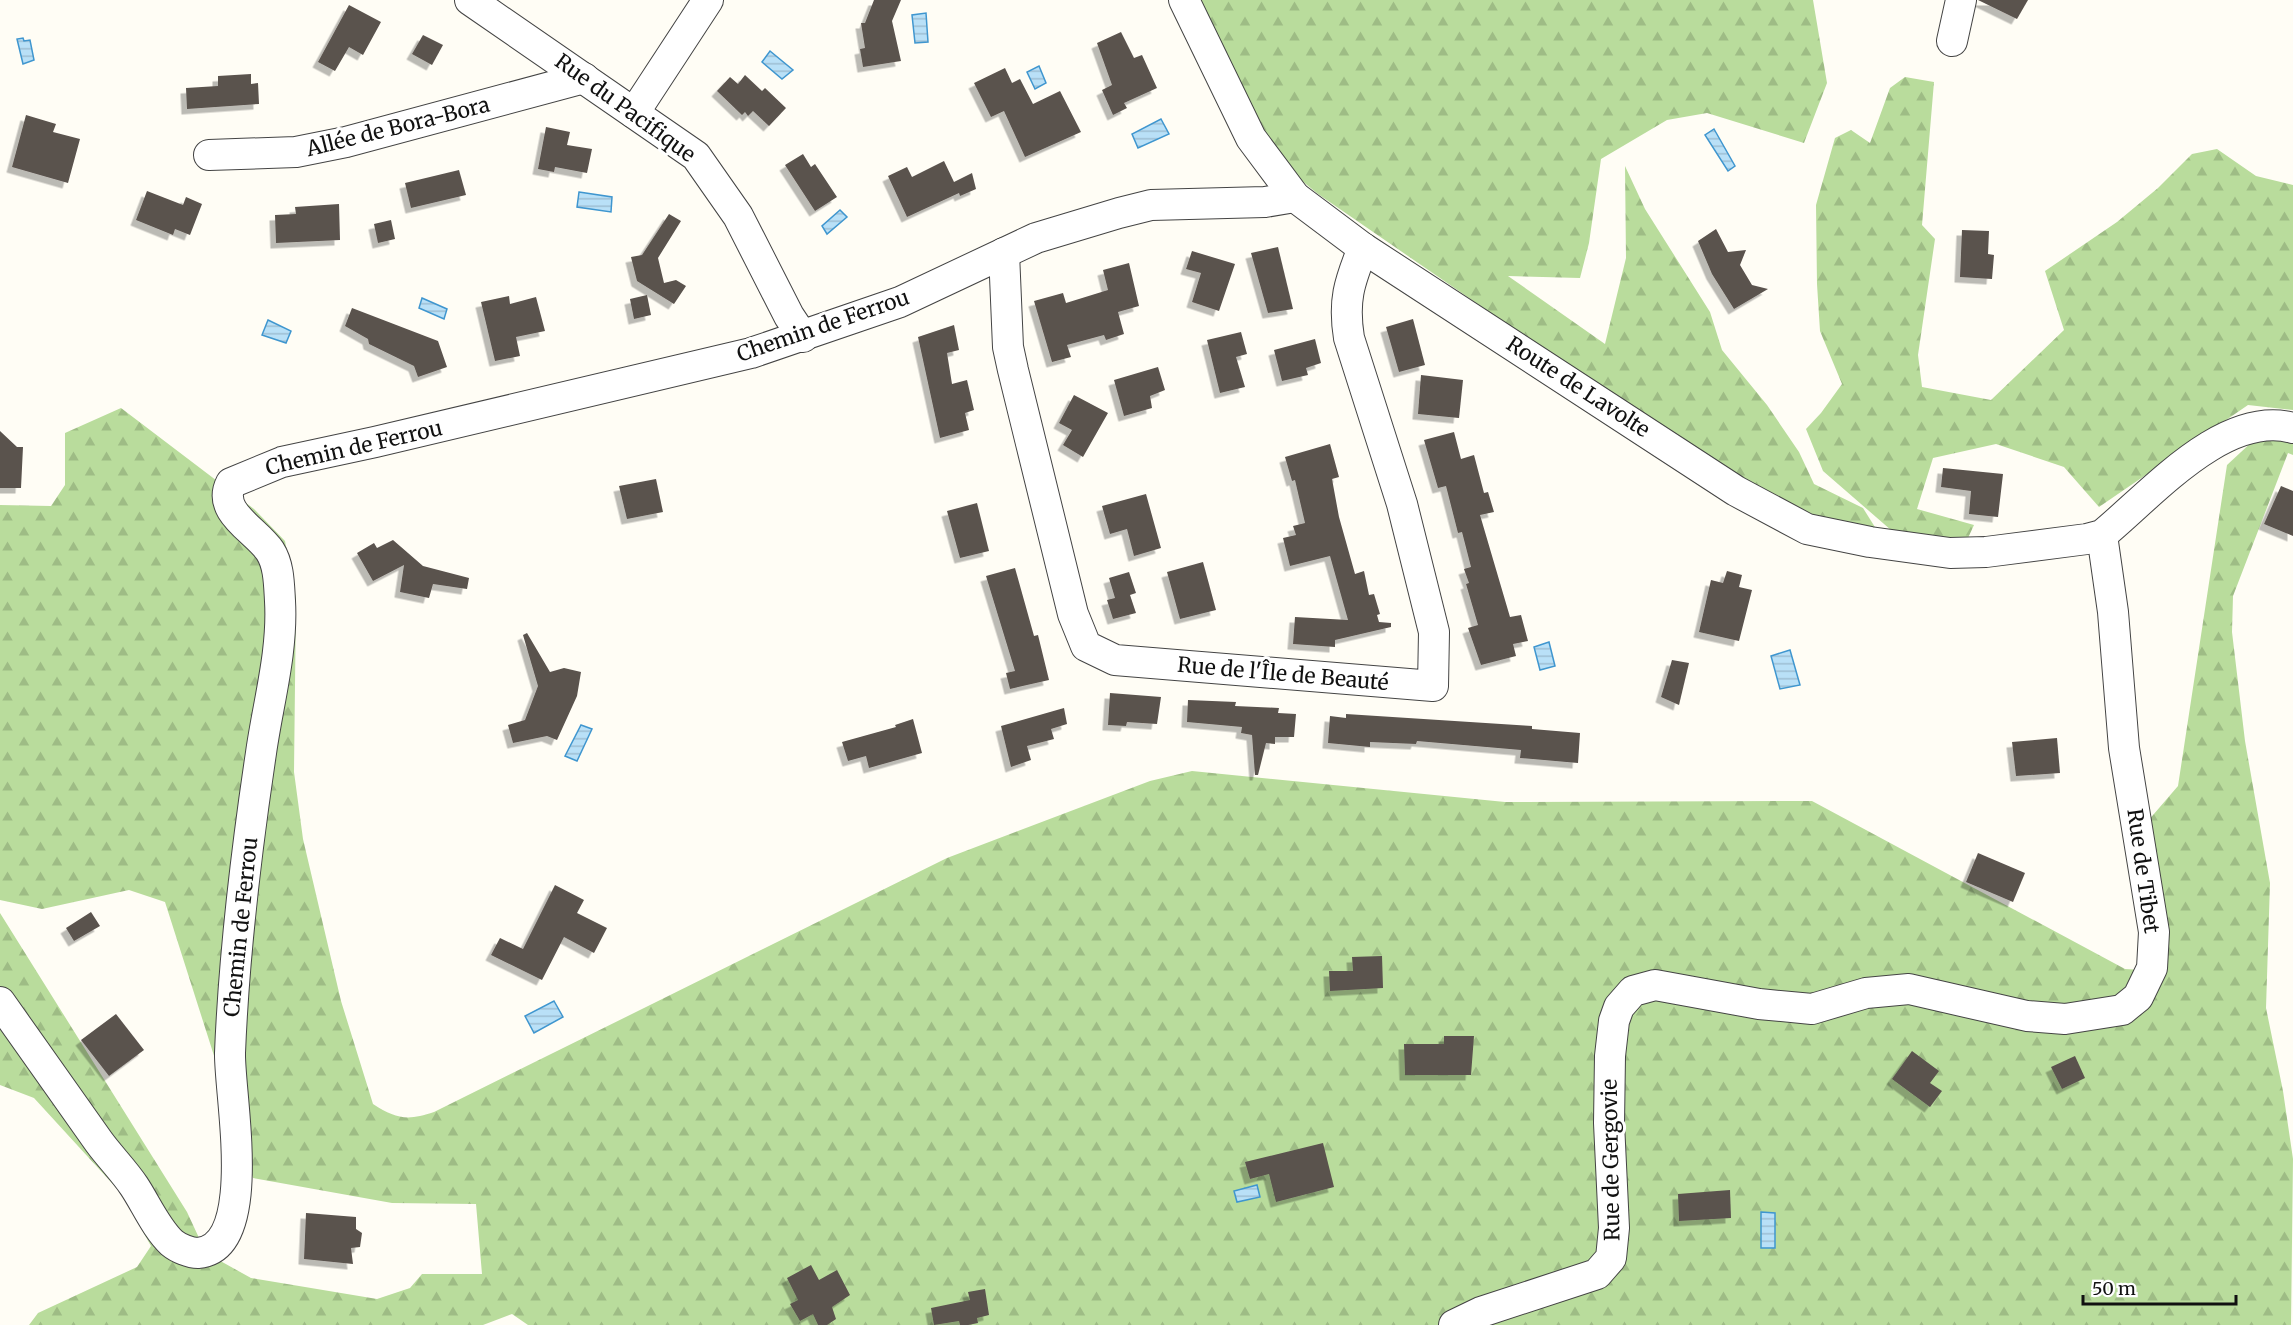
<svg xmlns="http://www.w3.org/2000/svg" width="2293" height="1325" font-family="Merriweather,serif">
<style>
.forest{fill:url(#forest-firs)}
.water{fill:url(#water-rules);stroke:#3f96cf;stroke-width:1.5}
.building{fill:#5a524d;filter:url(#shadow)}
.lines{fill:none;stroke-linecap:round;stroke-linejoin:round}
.minor-casing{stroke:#444;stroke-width:32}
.minor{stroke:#fff;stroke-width:30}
.labels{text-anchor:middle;stroke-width:6;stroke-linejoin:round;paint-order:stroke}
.street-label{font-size:21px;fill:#111;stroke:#fff}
</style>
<defs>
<pattern id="forest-firs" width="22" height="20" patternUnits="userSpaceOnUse" patternTransform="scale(1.5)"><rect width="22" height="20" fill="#b9dc9c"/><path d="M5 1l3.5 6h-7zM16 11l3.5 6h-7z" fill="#9ebc85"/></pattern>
<pattern id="water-rules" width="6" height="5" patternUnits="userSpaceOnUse" patternTransform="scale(1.5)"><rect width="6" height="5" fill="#b9e0f7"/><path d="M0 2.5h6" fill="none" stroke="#9ebfd3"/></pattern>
<filter id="shadow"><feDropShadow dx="-5.5" dy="5.5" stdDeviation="0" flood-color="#0004"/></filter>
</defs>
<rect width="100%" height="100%" fill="#fffdf5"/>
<!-- forest -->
<g class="forest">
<path d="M1198 0H1813L1827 83 1804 143 1707 113 1667 120 1601 159 1589 243 1580 278 1508 276 1605 344 1626 258 1625 166 1645 209 1710 312 1722 350 1767 405 1799 452 1814 484 1863 508 1878 532 1799 517 1556 358 1318 194 1279 162Z"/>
<path d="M1905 77 1934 82 1922 225 1935 239 1918 355 1922 387 1991 400 2064 330 2045 271 2117 222 2158 188 2192 154 2217 149 2256 176 2293 185V410L2248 405 2099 507 2064 467 1996 444 1933 458 1917 509 1974 525 1968 538 1899 537 1823 471 1806 429 1821 413 1842 384 1820 331 1817 284 1816 205 1835 138 1851 130 1870 143 1890 88Z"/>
<path d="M121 408 254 509 285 541 296 599 294 772 303 839 341 1001 373 1104C396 1119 408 1121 434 1112L947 858 1150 781 1192 771 1505 802 1812 801 2125 969 2159 971 2147 822 2178 786 2227 465 2255 439 2293 440V455L2288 453 2233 596 2232 632 2245 741 2270 883 2266 1008 2283 1091 2293 1159 2291 1325H528L512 1314 483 1325H29L38 1313 137 1267 151 1246 121 1193 34 1098 0 1085V913L187 1212 206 1253 251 1278 377 1299 410 1288 422 1274H482L476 1204 392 1203 253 1178 165 902 129 890 42 909 0 900V505L51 506 65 485V433Z"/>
</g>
<!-- water -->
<g class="water">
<path d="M926 13 928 42 915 43 912 15Z"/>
<path d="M23 38 24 41 30 40 34 60 23 64 17 39Z"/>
<path d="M770 51 793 70 782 79 762 62Z"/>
<path d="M1039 66 1046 83 1035 89 1027 72Z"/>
<path d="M1161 119 1169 134 1138 148 1132 134Z"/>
<path d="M1714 129 1735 166 1728 171 1705 135Z"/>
<path d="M579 192 612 197 611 212 577 207Z"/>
<path d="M840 210 847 217 827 234 822 226Z"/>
<path d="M422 298 447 309 444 319 419 308Z"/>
<path d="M268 320 291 331 286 343 262 335Z"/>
<path d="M1549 642 1555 666 1540 670 1534 647Z"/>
<path d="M1790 650 1800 685 1780 689 1771 656Z"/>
<path d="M581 725 592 729 577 761 565 756Z"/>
<path d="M554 1001 563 1017 534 1033 525 1016Z"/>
<path d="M1257 1185 1260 1197 1237 1202 1234 1191Z"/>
<path d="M1761 1212 1775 1213V1248H1761Z"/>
</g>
<!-- building -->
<g class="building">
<path d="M874 0H901L892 21 901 61 863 67 860 49 865 48 861 23H865Z"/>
<path d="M1978 0H2028L2017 19Z"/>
<path d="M349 5 381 22 363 55 349 47 335 71 318 62Z"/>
<path d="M1121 32 1134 58 1142 55 1157 88 1124 103 1127 108 1113 115 1102 90 1112 85 1097 43Z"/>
<path d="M423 35 443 45 432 65 412 54Z"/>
<path d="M1005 68 1012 83 1020 79 1033 104 1060 91 1081 132 1025 157 1004 111 991 117 974 83Z"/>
<path d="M251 74V84L258 83 259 104 187 109 186 88 218 86V76Z"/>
<path d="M745 75 762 91 765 88 786 108 769 126 753 111 748 116 745 112 742 115 717 91 730 77 738 84Z"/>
<path d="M26 115 56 124 53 132 80 139 68 183 12 167Z"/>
<path d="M546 127 570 132 567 145 592 149 587 173 555 167 554 172 538 169Z"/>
<path d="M803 154 811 167 815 164 837 197 815 211 785 165Z"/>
<path d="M944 161 954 182 972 173 976 189 960 196 959 193 907 217 888 176 907 167 912 177Z"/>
<path d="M459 170 466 195 411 208 405 183Z"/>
<path d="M147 191 183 205 186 197 202 204 190 235 175 229 173 235 136 220Z"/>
<path d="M339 204 340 240 276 243 275 215 296 214 295 207Z"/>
<path d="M669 214 681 221 658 258 664 283 676 280 686 286 674 304 637 281 631 257 642 255Z"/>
<path d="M391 220 395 239 378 243 374 224Z"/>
<path d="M1716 229 1728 252 1746 250 1740 265 1752 285 1768 289 1734 309 1712 274 1698 241Z"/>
<path d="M1962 230 1989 231 1988 254 1994 255 1992 279 1960 277Z"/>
<path d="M1278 247 1293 309 1268 313 1251 253Z"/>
<path d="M1192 251 1235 264 1219 311 1192 302 1201 273 1186 269Z"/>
<path d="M1129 263 1139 306 1118 312 1124 334 1106 340 1104 335 1067 345 1071 357 1052 362 1034 301 1063 293 1066 303 1108 290 1103 270Z"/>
<path d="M647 295 651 315 634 319 630 299Z"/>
<path d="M509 296 510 304 536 297 545 331 516 337 520 356 495 361 481 302Z"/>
<path d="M352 308 438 341 447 367 418 377 414 366 369 344 368 339 345 326Z"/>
<path d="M1413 319 1425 365 1399 372 1386 327Z"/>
<path d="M954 325 959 350 947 353 952 384 967 380 974 410 965 413 969 430 940 438 918 337Z"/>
<path d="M1241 332 1247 354 1236 357 1245 387 1220 393 1207 340Z"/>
<path d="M1315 339 1321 363 1306 368 1308 375 1282 381 1274 350Z"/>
<path d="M1158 367 1165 390 1150 396 1152 408 1124 416 1114 380Z"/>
<path d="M1421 375 1463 380 1459 418 1418 414Z"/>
<path d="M1074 395 1108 413 1083 457 1063 445 1072 430 1059 423Z"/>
<path d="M0 431 17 447H23L21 488H0Z"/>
<path d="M1454 432 1461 459 1474 455 1484 493 1488 492 1494 512 1480 515 1510 617 1521 615 1528 641 1513 644 1516 656 1481 665 1468 628 1478 625 1466 584 1469 583 1464 569 1471 567 1462 532 1458 533 1446 486 1438 488 1424 440Z"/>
<path d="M1330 444 1339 477 1332 479 1339 517 1355 574 1364 571 1369 595 1374 594 1380 614 1377 615 1379 622 1391 623V627L1335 640V647L1293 644 1295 617 1348 620 1330 556 1290 566 1283 538 1296 535 1293 526 1305 523 1295 480 1292 481 1285 457Z"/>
<path d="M1943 468 2003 474 1998 517 1969 514 1971 491 1941 487Z"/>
<path d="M656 479 663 512 627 519 619 486Z"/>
<path d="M2281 486 2293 491V536L2264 524Z"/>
<path d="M1146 494 1161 548 1134 556 1127 529 1110 534 1102 506Z"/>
<path d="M977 503 989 551 960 558 947 511Z"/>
<path d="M393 540 423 566 469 578 467 589 433 584 429 598 400 592 404 565 373 581 357 553 374 543 377 548Z"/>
<path d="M1203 562 1216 610 1180 619 1167 572Z"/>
<path d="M1015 568 1034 636 1038 635 1049 680 1010 689 1006 673 1015 671 986 576Z"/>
<path d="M1727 571 1742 575 1739 587 1752 590 1739 641 1699 632 1711 580 1723 583Z"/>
<path d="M1129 572 1136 593 1130 595 1136 613 1113 619 1107 600 1115 598 1109 578Z"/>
<path d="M527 633 550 672 564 668 581 672 577 696 557 740 547 736 513 743 508 725 525 720 538 686 523 635Z"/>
<path d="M1672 660 1689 663 1679 705 1661 697Z"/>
<path d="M1110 693 1161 697 1157 724 1127 722 1126 726 1108 725Z"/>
<path d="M1188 700 1236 702 1235 706 1279 708 1278 713 1296 714 1294 737H1275V744L1266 743 1258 775H1255L1252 735 1241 733 1242 727 1187 722Z"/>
<path d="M1064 708 1067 724 1051 729 1054 739 1027 746 1031 760 1011 767 1001 726Z"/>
<path d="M1346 714 1532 726V729L1580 733 1578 763 1520 758 1521 750 1417 741 1416 744 1370 742V747L1328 743 1330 716 1346 718Z"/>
<path d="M913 719 922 753 869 768 866 756 848 761 842 742 896 727 895 725Z"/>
<path d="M2057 738 2060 773 2016 776 2012 742Z"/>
<path d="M1978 853 2025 873 2013 902 1966 882Z"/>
<path d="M555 885 584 900 577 913 607 928 594 953 564 937 542 980 491 955 500 938 523 949Z"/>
<path d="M91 912 100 926 74 941 66 928Z"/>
<path d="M1382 956 1383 988 1330 991 1329 971H1353L1352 957Z"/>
<path d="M116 1014 144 1050 109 1076 81 1040Z"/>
<path d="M1444 1036H1474L1471 1075H1405L1404 1044H1444Z"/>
<path d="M1912 1051 1939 1071 1930 1083 1942 1091 1930 1107 1892 1079Z"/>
<path d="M2075 1056 2085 1078 2062 1089 2051 1067Z"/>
<path d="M1323 1143 1334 1187 1276 1202 1269 1174 1250 1179 1245 1162Z"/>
<path d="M1730 1190 1731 1218 1679 1221 1678 1194Z"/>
<path d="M306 1213 356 1217V1229L362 1233 360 1247 351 1248 353 1264 304 1259Z"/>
<path d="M811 1265 819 1280 837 1270 850 1295 832 1307 836 1319 827 1325H818L813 1314 800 1321 790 1304 798 1300 787 1278Z"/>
<path d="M985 1289 989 1315 977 1318 978 1323 968 1325H960L959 1321 934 1325 931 1308 970 1300 968 1292Z"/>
</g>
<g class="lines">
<defs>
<g id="minor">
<path d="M470 0 696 156 738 216 789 316 803 337"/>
<path d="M1184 0 1251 138 1295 197 1363 248 1736 491 1807 529 1870 542 1950 553 1986 552 2087 539 2102 535C2151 495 2224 409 2293 428"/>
<path d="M1952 41 1961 0"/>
<path d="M634 113 708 0"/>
<path d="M209 155 296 152 346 142 584 78"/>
<path d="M1004 253 1008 347 1013 370 1073 614 1086 646 1115 660 1433 686 1434 632 1402 504 1349 338C1343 301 1349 283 1363 248"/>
<path d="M0 1002C33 1048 66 1095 99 1142 110 1157 124 1171 134 1186 146 1204 156 1228 172 1243 178 1248 190 1253 198 1253 260 1248 229 1094 230 1053 234 953 246 853 261 753 268 703 283 652 280 601 279 584 279 565 270 551 256 530 216 512 231 483L282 462 375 442 751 353 900 302 1036 238 1119 213 1151 205 1265 202 1295 197"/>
<path d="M1454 1325 1481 1312 1597 1274 1611 1258 1614 1228 1609 1123 1610 1056 1614 1021 1619 1007 1633 991 1655 985 1759 1004 1812 1009 1866 993 1909 989 2027 1016 2065 1019 2122 1010 2138 997 2152 968 2154 932 2124 748 2113 612 2102 535"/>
</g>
</defs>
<!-- minor casing -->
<use href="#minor" class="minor-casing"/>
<!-- minor -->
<use href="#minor" class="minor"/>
</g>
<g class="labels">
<!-- street labels -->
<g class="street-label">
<text transform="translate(625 108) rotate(36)" y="7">Rue du Pacifique</text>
<text transform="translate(398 127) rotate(-14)" y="7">Allée de Bora-Bora</text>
<text transform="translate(823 326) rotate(-19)" y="7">Chemin de Ferrou</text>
<text transform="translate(1578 387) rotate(33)" y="7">Route de Lavolte</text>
<text transform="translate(354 448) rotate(-13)" y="7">Chemin de Ferrou</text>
<text transform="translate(1283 674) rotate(5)" y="7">Rue de l'Île de Beauté</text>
<text transform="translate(2143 871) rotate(82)" y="7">Rue de Tibet</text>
<text transform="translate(241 927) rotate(-84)" y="7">Chemin de Ferrou</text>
<text transform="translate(1611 1160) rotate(-91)" y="7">Rue de Gergovie</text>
</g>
</g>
<!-- scale -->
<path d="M2083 1295v9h153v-9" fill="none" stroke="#111111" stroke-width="3"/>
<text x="2092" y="1295" font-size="18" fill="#111111" stroke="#ffffff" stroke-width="4.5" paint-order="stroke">50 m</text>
</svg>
